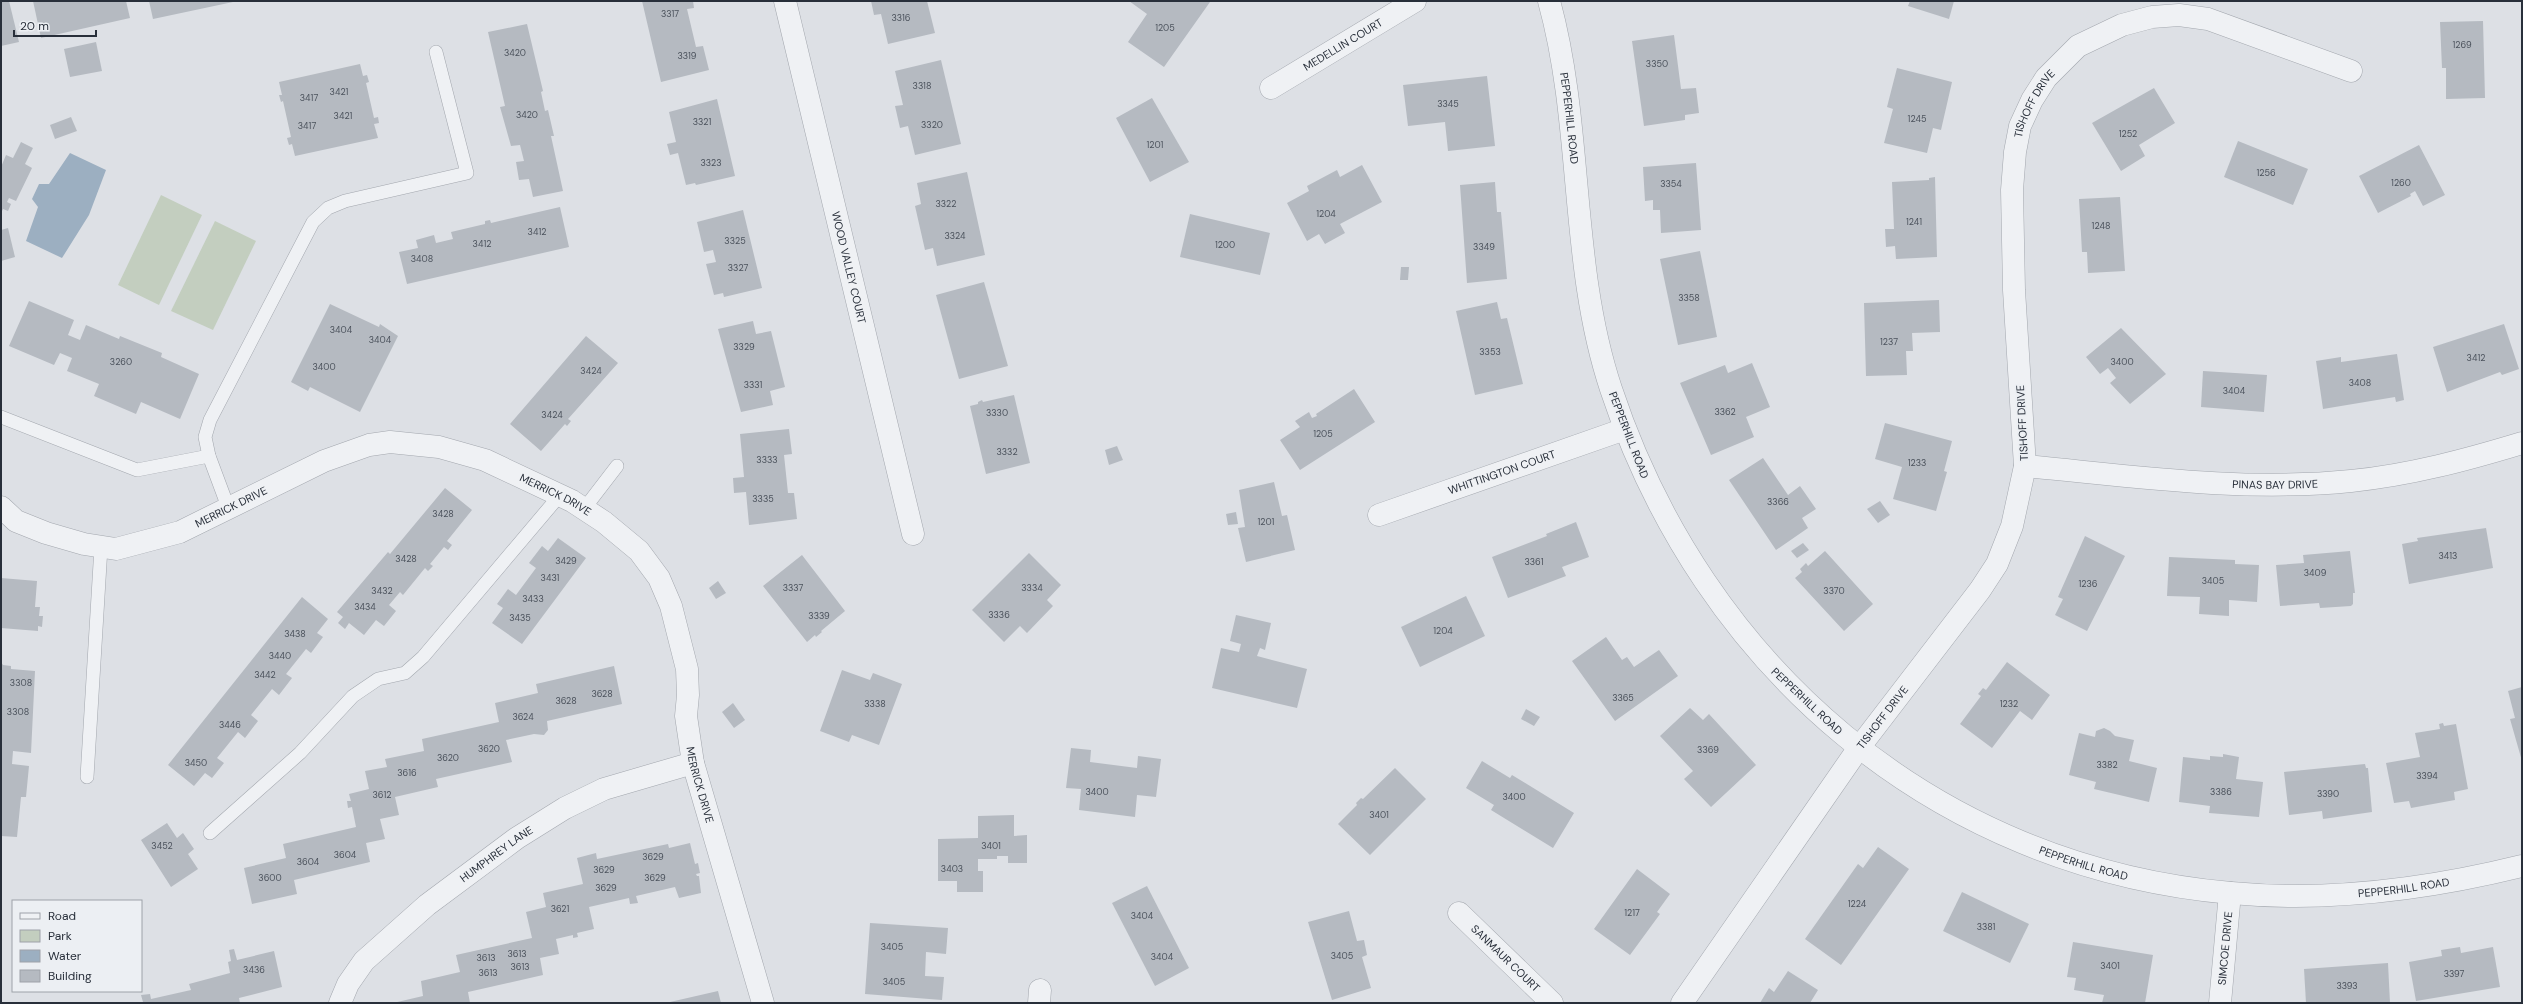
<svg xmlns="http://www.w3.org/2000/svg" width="2523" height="1004" font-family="'DM Sans',sans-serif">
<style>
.green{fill:#c3cebf}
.water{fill:#9cafc1}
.building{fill:#b5bac1}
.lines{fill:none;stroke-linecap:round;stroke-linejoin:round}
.service-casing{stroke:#a3a7ae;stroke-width:14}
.minor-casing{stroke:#a3a7ae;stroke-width:23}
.service{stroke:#eff1f4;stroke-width:13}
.minor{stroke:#eff1f4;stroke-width:22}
.labels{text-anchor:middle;stroke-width:3.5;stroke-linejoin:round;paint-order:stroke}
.number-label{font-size:9px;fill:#4b525c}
.street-label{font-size:11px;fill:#282f3a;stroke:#eceff3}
</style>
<rect width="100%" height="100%" fill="#dde0e5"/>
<!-- green -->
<g class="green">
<path d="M161 195 202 215 159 305 118 285Z"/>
<path d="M215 221 256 241 213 330 171 311Z"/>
</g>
<!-- water -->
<path class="water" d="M70 153 106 170 89 215 62 258 26 241 38 207 32 199 39 184H49Z"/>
<!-- building -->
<g class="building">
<path d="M1 1H9L19 42 1 46Z"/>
<path d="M33 1H126L130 18 41 38Z"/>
<path d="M149 1H233V2L153 19Z"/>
<path d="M642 1H693L694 8 687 9 696 47 703 46 709 70 661 82Z"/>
<path d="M871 1H927L935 33 888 44 881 14 874 15Z"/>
<path d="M1129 1H1208L1210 2 1164 67 1128 42 1147 14Z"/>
<path d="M1910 1H1954L1949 19 1908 6Z"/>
<path d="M2483 21 2485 98 2446 99V68H2442L2440 22Z"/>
<path d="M527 24 543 91 541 92 545 111 548 110 554 136H551L563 191 533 197 529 179 519 180 516 162 524 161 520 145 511 146 500 107 505 106 488 32Z"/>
<path d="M1674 35 1681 89 1696 88 1699 113 1685 115V120L1644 126 1632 41Z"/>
<path d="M96 42 102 71 70 77 64 49Z"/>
<path d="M941 60 961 144 915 155 908 126 900 128 895 106 903 105 895 71Z"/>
<path d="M360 64 363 76 367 75 369 82 366 83 374 118 378 117 379 123 374 124 378 138 295 156 292 144 289 145 287 138 291 137 283 101 281 102 279 95H282L279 82Z"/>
<path d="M1897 68 1952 82 1941 130 1933 128 1927 153 1884 143 1893 109 1887 107Z"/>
<path d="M1487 76 1495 146 1448 151 1445 122 1408 126 1403 85Z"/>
<path d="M2154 88 2175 123 2139 145 2145 156 2121 171 2092 123Z"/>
<path d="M1152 98 1189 162 1150 182 1116 118Z"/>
<path d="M717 99 735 176 696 185 695 183 686 185 678 153 670 155 667 144 676 142 669 112Z"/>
<path d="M71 117 77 131 55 139 50 125Z"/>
<path d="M2238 141 2308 169 2293 205 2224 177Z"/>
<path d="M21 142 33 148 25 164 32 168 16 201 9 198 7 202 11 204 8 211 3 209 1 213V167L6 155 13 158Z"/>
<path d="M2419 145 2445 195 2423 206 2415 191 2410 194 2411 196 2378 213 2359 176Z"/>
<path d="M1696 163 1701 230 1661 233 1660 210H1653V200L1645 201 1643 167Z"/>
<path d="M1362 165 1382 202 1340 224 1345 233 1325 244 1319 234 1307 241 1287 203 1309 191 1307 186 1337 170 1340 177Z"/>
<path d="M967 172 985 255 937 266 933 248 925 250 915 206 921 204 917 183Z"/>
<path d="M1935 177 1937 257 1896 259 1895 246 1886 247 1885 229H1894L1892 182 1929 180V178Z"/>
<path d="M1495 182 1497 212H1501L1507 279 1467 283 1460 185Z"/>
<path d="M2120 197 2125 271 2088 273 2087 252H2082L2079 199Z"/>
<path d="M560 207 569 247 407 284 399 252 418 248 416 240 434 235 436 243 453 239 451 232 485 224V221L490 220 491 223Z"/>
<path d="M743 210 762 288 724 297 723 293 714 295 706 264 716 262 713 250 704 252 697 222Z"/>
<path d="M1190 214 1270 233 1260 275 1180 257Z"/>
<path d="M8 228 15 257 1 261V230Z"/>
<path d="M1700 251 1717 337 1678 345 1660 259Z"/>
<path d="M1401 267H1409L1408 280H1400Z"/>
<path d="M984 282 1008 366 959 379 936 295Z"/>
<path d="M1939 300 1940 332 1912 333 1913 351H1906L1907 375 1866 376 1864 303Z"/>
<path d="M29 301 74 320 68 335 80 340 86 325 119 339 120 336 162 353 161 357 199 374 180 419 141 402 136 414 94 396 99 384 67 371 72 358 60 353 54 365 9 346Z"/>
<path d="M1497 302 1501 319 1507 318 1523 384 1475 395 1456 311Z"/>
<path d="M330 304 379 327 380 324 398 336 360 412 310 387 308 391 291 382Z"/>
<path d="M753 321 756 334 771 331 785 387 770 391 773 405 741 412 718 329Z"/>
<path d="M2504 324 2519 369 2502 375 2500 372 2447 392 2433 347Z"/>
<path d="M2121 328 2166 374 2130 404 2110 383 2116 378 2108 368 2100 374 2086 357Z"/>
<path d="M586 336 618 363 568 419 571 421 567 426 565 424 541 451 510 424Z"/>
<path d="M2397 354 2404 400 2396 402 2395 397 2323 409 2316 361 2341 357V362Z"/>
<path d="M1752 363 1770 407 1746 417 1754 437 1711 455 1680 383 1725 365 1728 373Z"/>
<path d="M2203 371 2267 375 2264 412 2201 407Z"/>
<path d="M1354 389 1375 422 1300 470 1280 440 1300 427 1295 421 1309 412 1312 418 1317 416 1316 414Z"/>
<path d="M1014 395 1030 463 986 474 970 406 978 404V402L982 400 983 402Z"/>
<path d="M1885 423 1952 441 1944 471 1947 472 1936 511 1893 499 1902 467 1875 459Z"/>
<path d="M789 429 792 454 784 455 788 493H794L797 519 749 525 746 492 734 493 733 478 744 477 740 434Z"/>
<path d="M1117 446 1123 460 1109 465 1105 450Z"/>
<path d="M1763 458 1788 495 1800 486 1816 509 1802 518 1808 528 1776 550 1729 480Z"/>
<path d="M1274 482 1282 516 1287 515 1295 550 1246 562 1238 528 1245 527 1239 490Z"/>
<path d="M445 488 472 510 447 541 452 545 448 550 444 547 430 564 433 566 428 571 425 568 403 595 400 592 389 605 396 611 384 626 376 620 364 635 349 623 345 629 338 623 343 617 337 612 388 552 390 554Z"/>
<path d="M1880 501 1890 515 1878 523 1867 509Z"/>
<path d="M1236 512 1238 524 1228 525 1226 514Z"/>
<path d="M1576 522 1589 557 1562 567 1566 576 1508 598 1492 557 1547 536 1546 534Z"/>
<path d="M2486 528 2493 568 2409 584 2402 544 2418 541 2417 538Z"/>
<path d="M2085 536 2125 556 2087 631 2055 615 2063 599 2058 597Z"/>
<path d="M558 538 586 558 522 644 492 623 503 608 497 604 508 589 516 595 536 568 529 563 542 546 548 551Z"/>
<path d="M1803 543 1809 550 1797 558 1791 551Z"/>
<path d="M1825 551 1873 604 1844 631 1795 578 1802 572 1800 569 1806 563 1808 566Z"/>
<path d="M2350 551 2355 593H2353V604L2351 606 2320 608 2319 603 2280 606 2276 565 2304 563 2303 555Z"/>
<path d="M1029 553 1061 585 1047 600 1053 606 1027 633 1020 626 1004 642 972 610Z"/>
<path d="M802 555 845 611 821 631 822 632 816 637 815 635 807 642 763 586Z"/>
<path d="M2169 557 2235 560V564L2259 565 2257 602 2229 600V616L2199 614 2200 597 2167 596Z"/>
<path d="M1 578 37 581 35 607H40L39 616H43L42 627 38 626V631L1 628Z"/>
<path d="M718 581 726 593 716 599 709 588Z"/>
<path d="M1466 596 1485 636 1420 667 1401 627Z"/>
<path d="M302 597 328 619 317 633 323 637 311 653 306 649 286 674 292 678 279 695 272 689 251 715 258 721 245 738 238 732 217 758 224 763 212 778 205 773 194 786 168 765Z"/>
<path d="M1236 615 1271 623 1265 650 1260 648 1257 656 1307 669 1297 708 1212 688 1221 648 1239 652 1241 644 1230 641Z"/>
<path d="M1606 637 1622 660 1627 657 1634 667 1659 650 1678 676 1615 721 1572 661Z"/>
<path d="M1 662 3 665 11 666V669L35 671 31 753 13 751 12 764 29 766 26 797H21L17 837 1 836Z"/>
<path d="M2007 662 2050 695 2032 720 2020 711 1992 748 1960 724 1981 696 1978 694 1983 688 1986 690Z"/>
<path d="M614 666 622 704 547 721 548 730 544 735 534 734 506 740 512 762 436 779 438 787 395 797 399 815 380 819 385 839 366 843 370 862 294 880 297 894 252 904 244 868 286 858 283 844 356 827 352 807 348 808 347 801H351L349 794 369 789 365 771 387 767 385 759 424 751 422 739 499 722 495 703 538 693 536 684Z"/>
<path d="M842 670 870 680 873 673 902 684 879 745 852 735 849 742 820 731Z"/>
<path d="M2522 687V761L2510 719 2515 718 2508 691Z"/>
<path d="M733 703 745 720 734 728 722 712Z"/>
<path d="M1690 708 1703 720 1709 714 1756 765 1711 807 1684 779 1693 771 1660 736Z"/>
<path d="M1526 709 1540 717 1534 726 1521 719Z"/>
<path d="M2443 723 2444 726 2456 724 2468 789 2454 792 2455 800 2411 808 2409 801 2394 803 2386 763 2420 757 2415 733 2440 729 2439 724Z"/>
<path d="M2104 728 2110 731 2115 736 2134 740 2129 761 2157 768 2149 802 2094 789 2096 782 2069 775 2079 733 2095 737 2096 731Z"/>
<path d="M1071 748 1091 750 1090 762 1137 768 1138 756 1161 759 1156 797 1137 795 1135 817 1079 810 1081 789 1066 788Z"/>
<path d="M2223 754 2239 757 2236 779 2263 782 2259 817 2209 813 2210 806 2179 802 2183 757 2210 760V756L2223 757Z"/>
<path d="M1482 761 1510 778 1512 775 1574 813 1553 848 1491 810 1494 805 1466 788Z"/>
<path d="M2365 764 2366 768H2368L2372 812 2323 819 2322 811 2289 815 2284 772Z"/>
<path d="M1395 768 1426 799 1370 855 1338 824 1357 805 1356 803 1361 798 1363 799Z"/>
<path d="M1014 815V836L1027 835V863H1008V856H997V859H978V871H983V892H957V881H938V839L978 838V816Z"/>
<path d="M167 823 177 838 183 833 194 849 188 854 198 869 171 887 141 840Z"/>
<path d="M690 843 695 864 698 863 700 873 696 874 697 876H699L701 893 679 898 675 887 636 896 638 903 630 904 629 898 589 907 594 929 577 933 578 937 573 938V935L556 939 559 954 540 958 543 975 468 992 470 1003H393L423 996 421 981 460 972 456 955 532 938 526 912 546 907 543 893 583 884 577 858 596 853 597 859 668 844 669 848Z"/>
<path d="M1878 847 1909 869 1841 965 1805 939 1858 864 1863 868Z"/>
<path d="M1637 869 1670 894 1657 912 1660 914 1630 955 1594 929Z"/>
<path d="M1147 886 1189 968 1155 986 1112 903Z"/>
<path d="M1962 892 2029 924 2010 963 1943 931Z"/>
<path d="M1349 911 1357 941 1364 940 1367 955 1362 957 1371 988 1332 1000 1308 922Z"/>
<path d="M870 923 948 928 946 954 926 952 925 976 944 977 942 1000 865 994Z"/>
<path d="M2073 942 2153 955 2145 1003H2102L2104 995 2074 990 2076 978 2067 977Z"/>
<path d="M2460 947 2461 953 2493 947 2500 987 2416 1001 2409 962 2442 956 2441 950Z"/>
<path d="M234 949 237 960 274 951 282 987 239 998 240 1003H140L143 1002 141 995 150 994 151 999 191 990 189 984 230 973 228 962 231 961 229 950Z"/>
<path d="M2388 963 2390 1003H2306L2304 969Z"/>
<path d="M1788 971 1818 990 1810 1003H1760L1769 988 1774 992Z"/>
<path d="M718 991 721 1003H670V1002Z"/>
</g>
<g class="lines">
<defs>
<g id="service">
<path d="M1 417 137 470 209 456"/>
<path d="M228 507 209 456 205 437 210 420 313 222 328 208 345 201 467 173 436 52"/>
<path d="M584 509 617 466"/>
<path d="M87 777 101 547"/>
<path d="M210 833 300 753 353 696 378 679 405 673 423 657 560 495"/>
</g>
<g id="minor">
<path id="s1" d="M785 1 913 534"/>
<path id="s2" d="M1549 1C1584 128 1569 263 1611 389 1703 667 1935 867 2231 893 2327 902 2429 889 2522 866"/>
<path id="s3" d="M1271 88 1415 1"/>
<path id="s4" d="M2025 466C2132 476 2242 492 2351 481 2410 475 2466 460 2522 443"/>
<path id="s5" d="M1 507 16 521 46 533 84 544 116 549 180 532 324 461 369 445 390 442 439 447 485 460 572 501 604 522 639 551 659 578 671 606 687 669 688 695 686 716 693 763 763 1003"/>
<path id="s6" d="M1379 515 1625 429"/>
<path id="s7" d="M1459 913 1552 1003"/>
<path id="s8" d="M340 1003 348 984 364 961 427 905 517 838 565 808 604 789 693 763"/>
<path d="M1039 1003 1040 990"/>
<path id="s9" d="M1682 1003 1858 749 1980 590 1997 564 2012 526 2025 466 2014 290 2012 190 2015 152 2020 126 2032 100 2046 78 2078 46 2122 25 2152 17 2179 15 2208 19 2351 71"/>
<path id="s10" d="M2220 1003 2230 893"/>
</g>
</defs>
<!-- service casing -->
<use href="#service" class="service-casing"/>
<!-- minor casing -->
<use href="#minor" class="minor-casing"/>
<!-- service -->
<use href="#service" class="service"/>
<!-- minor -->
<use href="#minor" class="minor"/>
</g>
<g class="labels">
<!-- number labels -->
<g class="number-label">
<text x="670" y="17">3317</text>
<text x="901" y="21">3316</text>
<text x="1165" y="31">1205</text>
<text x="2462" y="48">1269</text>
<text x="515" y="56">3420</text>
<text x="687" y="59">3319</text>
<text x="1657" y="67">3350</text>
<text x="922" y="89">3318</text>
<text x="339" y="95">3421</text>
<text x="309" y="101">3417</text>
<text x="1448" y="107">3345</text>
<text x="527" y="118">3420</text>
<text x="343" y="119">3421</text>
<text x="1917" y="122">1245</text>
<text x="702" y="125">3321</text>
<text x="932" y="128">3320</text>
<text x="307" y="129">3417</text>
<text x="2128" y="137">1252</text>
<text x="1155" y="148">1201</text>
<text x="711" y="166">3323</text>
<text x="2266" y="176">1256</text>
<text x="2401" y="186">1260</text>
<text x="1671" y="187">3354</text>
<text x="946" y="207">3322</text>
<text x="1326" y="217">1204</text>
<text x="1914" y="225">1241</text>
<text x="2101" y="229">1248</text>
<text x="537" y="235">3412</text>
<text x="955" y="239">3324</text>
<text x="735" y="244">3325</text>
<text x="482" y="247">3412</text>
<text x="1225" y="248">1200</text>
<text x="1484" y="250">3349</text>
<text x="422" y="262">3408</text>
<text x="738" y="271">3327</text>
<text x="1689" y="301">3358</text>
<text x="341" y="333">3404</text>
<text x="380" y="343">3404</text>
<text x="1889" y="345">1237</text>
<text x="744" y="350">3329</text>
<text x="1490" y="355">3353</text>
<text x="2476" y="361">3412</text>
<text x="121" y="365">3260</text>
<text x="2122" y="365">3400</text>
<text x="324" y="370">3400</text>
<text x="591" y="374">3424</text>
<text x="2360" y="386">3408</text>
<text x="753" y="388">3331</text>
<text x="2234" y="394">3404</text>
<text x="1725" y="415">3362</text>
<text x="997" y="416">3330</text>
<text x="552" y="418">3424</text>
<text x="1323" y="437">1205</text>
<text x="1007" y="455">3332</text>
<text x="767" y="463">3333</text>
<text x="1917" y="466">1233</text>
<text x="763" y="502">3335</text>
<text x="1778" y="505">3366</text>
<text x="443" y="517">3428</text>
<text x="1266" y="525">1201</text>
<text x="2448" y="559">3413</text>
<text x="406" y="562">3428</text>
<text x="566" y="564">3429</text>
<text x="1534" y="565">3361</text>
<text x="2315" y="576">3409</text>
<text x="550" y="581">3431</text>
<text x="2213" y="584">3405</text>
<text x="2088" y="587">1236</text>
<text x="793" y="591">3337</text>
<text x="1032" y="591">3334</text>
<text x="382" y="594">3432</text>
<text x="1834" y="594">3370</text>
<text x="533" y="602">3433</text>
<text x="365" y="610">3434</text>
<text x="999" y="618">3336</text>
<text x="819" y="619">3339</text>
<text x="520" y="621">3435</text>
<text x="1443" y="634">1204</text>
<text x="295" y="637">3438</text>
<text x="280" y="659">3440</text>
<text x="265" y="678">3442</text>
<text x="21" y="686">3308</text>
<text x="602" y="697">3628</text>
<text x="1623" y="701">3365</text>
<text x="566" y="704">3628</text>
<text x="875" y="707">3338</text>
<text x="2009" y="707">1232</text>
<text x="18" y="715">3308</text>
<text x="523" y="720">3624</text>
<text x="230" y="728">3446</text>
<text x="489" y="752">3620</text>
<text x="1708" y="753">3369</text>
<text x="448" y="761">3620</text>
<text x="196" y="766">3450</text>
<text x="2107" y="768">3382</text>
<text x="407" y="776">3616</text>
<text x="2427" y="779">3394</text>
<text x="1097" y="795">3400</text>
<text x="2221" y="795">3386</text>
<text x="2328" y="797">3390</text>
<text x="382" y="798">3612</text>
<text x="1514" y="800">3400</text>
<text x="1379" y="818">3401</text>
<text x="162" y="849">3452</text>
<text x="991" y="849">3401</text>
<text x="345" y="858">3604</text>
<text x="653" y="860">3629</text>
<text x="308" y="865">3604</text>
<text x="952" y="872">3403</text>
<text x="604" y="873">3629</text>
<text x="270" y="881">3600</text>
<text x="655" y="881">3629</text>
<text x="606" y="891">3629</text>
<text x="1857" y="907">1224</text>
<text x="560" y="912">3621</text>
<text x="1632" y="916">1217</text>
<text x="1142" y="919">3404</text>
<text x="1986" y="930">3381</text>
<text x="892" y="950">3405</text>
<text x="517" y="957">3613</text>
<text x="1342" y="959">3405</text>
<text x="1162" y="960">3404</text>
<text x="486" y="961">3613</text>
<text x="2110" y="969">3401</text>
<text x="520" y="970">3613</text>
<text x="254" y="973">3436</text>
<text x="488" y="976">3613</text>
<text x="2454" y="977">3397</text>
<text x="894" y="985">3405</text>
<text x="2347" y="989">3393</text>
</g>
<!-- street labels -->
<g class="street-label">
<text dy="4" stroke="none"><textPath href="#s3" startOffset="84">MEDELLIN COURT</textPath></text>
<text dy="4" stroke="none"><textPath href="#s9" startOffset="1010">TISHOFF DRIVE</textPath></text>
<text dy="4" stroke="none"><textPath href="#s2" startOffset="119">PEPPERHILL ROAD</textPath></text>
<text dy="4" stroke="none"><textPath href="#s1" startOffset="274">WOOD VALLEY COURT</textPath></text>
<text transform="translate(2022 423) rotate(-93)" y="4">TISHOFF DRIVE</text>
<text transform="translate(1629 435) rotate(69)" y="4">PEPPERHILL ROAD</text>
<text dy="4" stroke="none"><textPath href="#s6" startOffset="130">WHITTINGTON COURT</textPath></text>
<text dy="4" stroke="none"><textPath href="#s4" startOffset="251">PINAS BAY DRIVE</textPath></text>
<text dy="4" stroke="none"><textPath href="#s5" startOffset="596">MERRICK DRIVE</textPath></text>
<text dy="4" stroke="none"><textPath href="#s5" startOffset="248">MERRICK DRIVE</textPath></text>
<text transform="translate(1807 701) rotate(43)" y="4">PEPPERHILL ROAD</text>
<text dy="4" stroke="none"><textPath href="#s9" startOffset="349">TISHOFF DRIVE</textPath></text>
<text dy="4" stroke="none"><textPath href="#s5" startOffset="944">MERRICK DRIVE</textPath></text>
<text dy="4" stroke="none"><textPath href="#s8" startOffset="219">HUMPHREY LANE</textPath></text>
<text dy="4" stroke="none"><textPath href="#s2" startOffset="1090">PEPPERHILL ROAD</textPath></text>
<text dy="4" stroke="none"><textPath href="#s2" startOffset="1414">PEPPERHILL ROAD</textPath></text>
<text dy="4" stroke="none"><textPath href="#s10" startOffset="55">SIMCOE DRIVE</textPath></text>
<text dy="4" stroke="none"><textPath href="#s7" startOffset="65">SANMAUR COURT</textPath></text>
</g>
</g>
<!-- border -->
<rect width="2523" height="1004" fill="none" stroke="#282f3a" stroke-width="4"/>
<!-- legend -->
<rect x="12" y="900" width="130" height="92" fill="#eceff3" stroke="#9ea2a9"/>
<rect x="20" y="913" width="20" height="6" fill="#eff1f4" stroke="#9ea2a9"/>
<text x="48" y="920" font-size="12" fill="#282f3a">Road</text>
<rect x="20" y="930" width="20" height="12" fill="#c3cebf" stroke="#9ea2a9"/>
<text x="48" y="940" font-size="12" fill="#282f3a">Park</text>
<rect x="20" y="950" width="20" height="12" fill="#9cafc1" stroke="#9ea2a9"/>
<text x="48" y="960" font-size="12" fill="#282f3a">Water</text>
<rect x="20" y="970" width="20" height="12" fill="#b5bac1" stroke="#9ea2a9"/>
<text x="48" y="980" font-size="12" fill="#282f3a">Building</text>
<!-- scale -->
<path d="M14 30v6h82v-6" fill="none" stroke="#282f3a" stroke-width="2"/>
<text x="20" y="30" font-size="12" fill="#282f3a" stroke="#eceff3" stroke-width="3" paint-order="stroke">20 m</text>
</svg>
